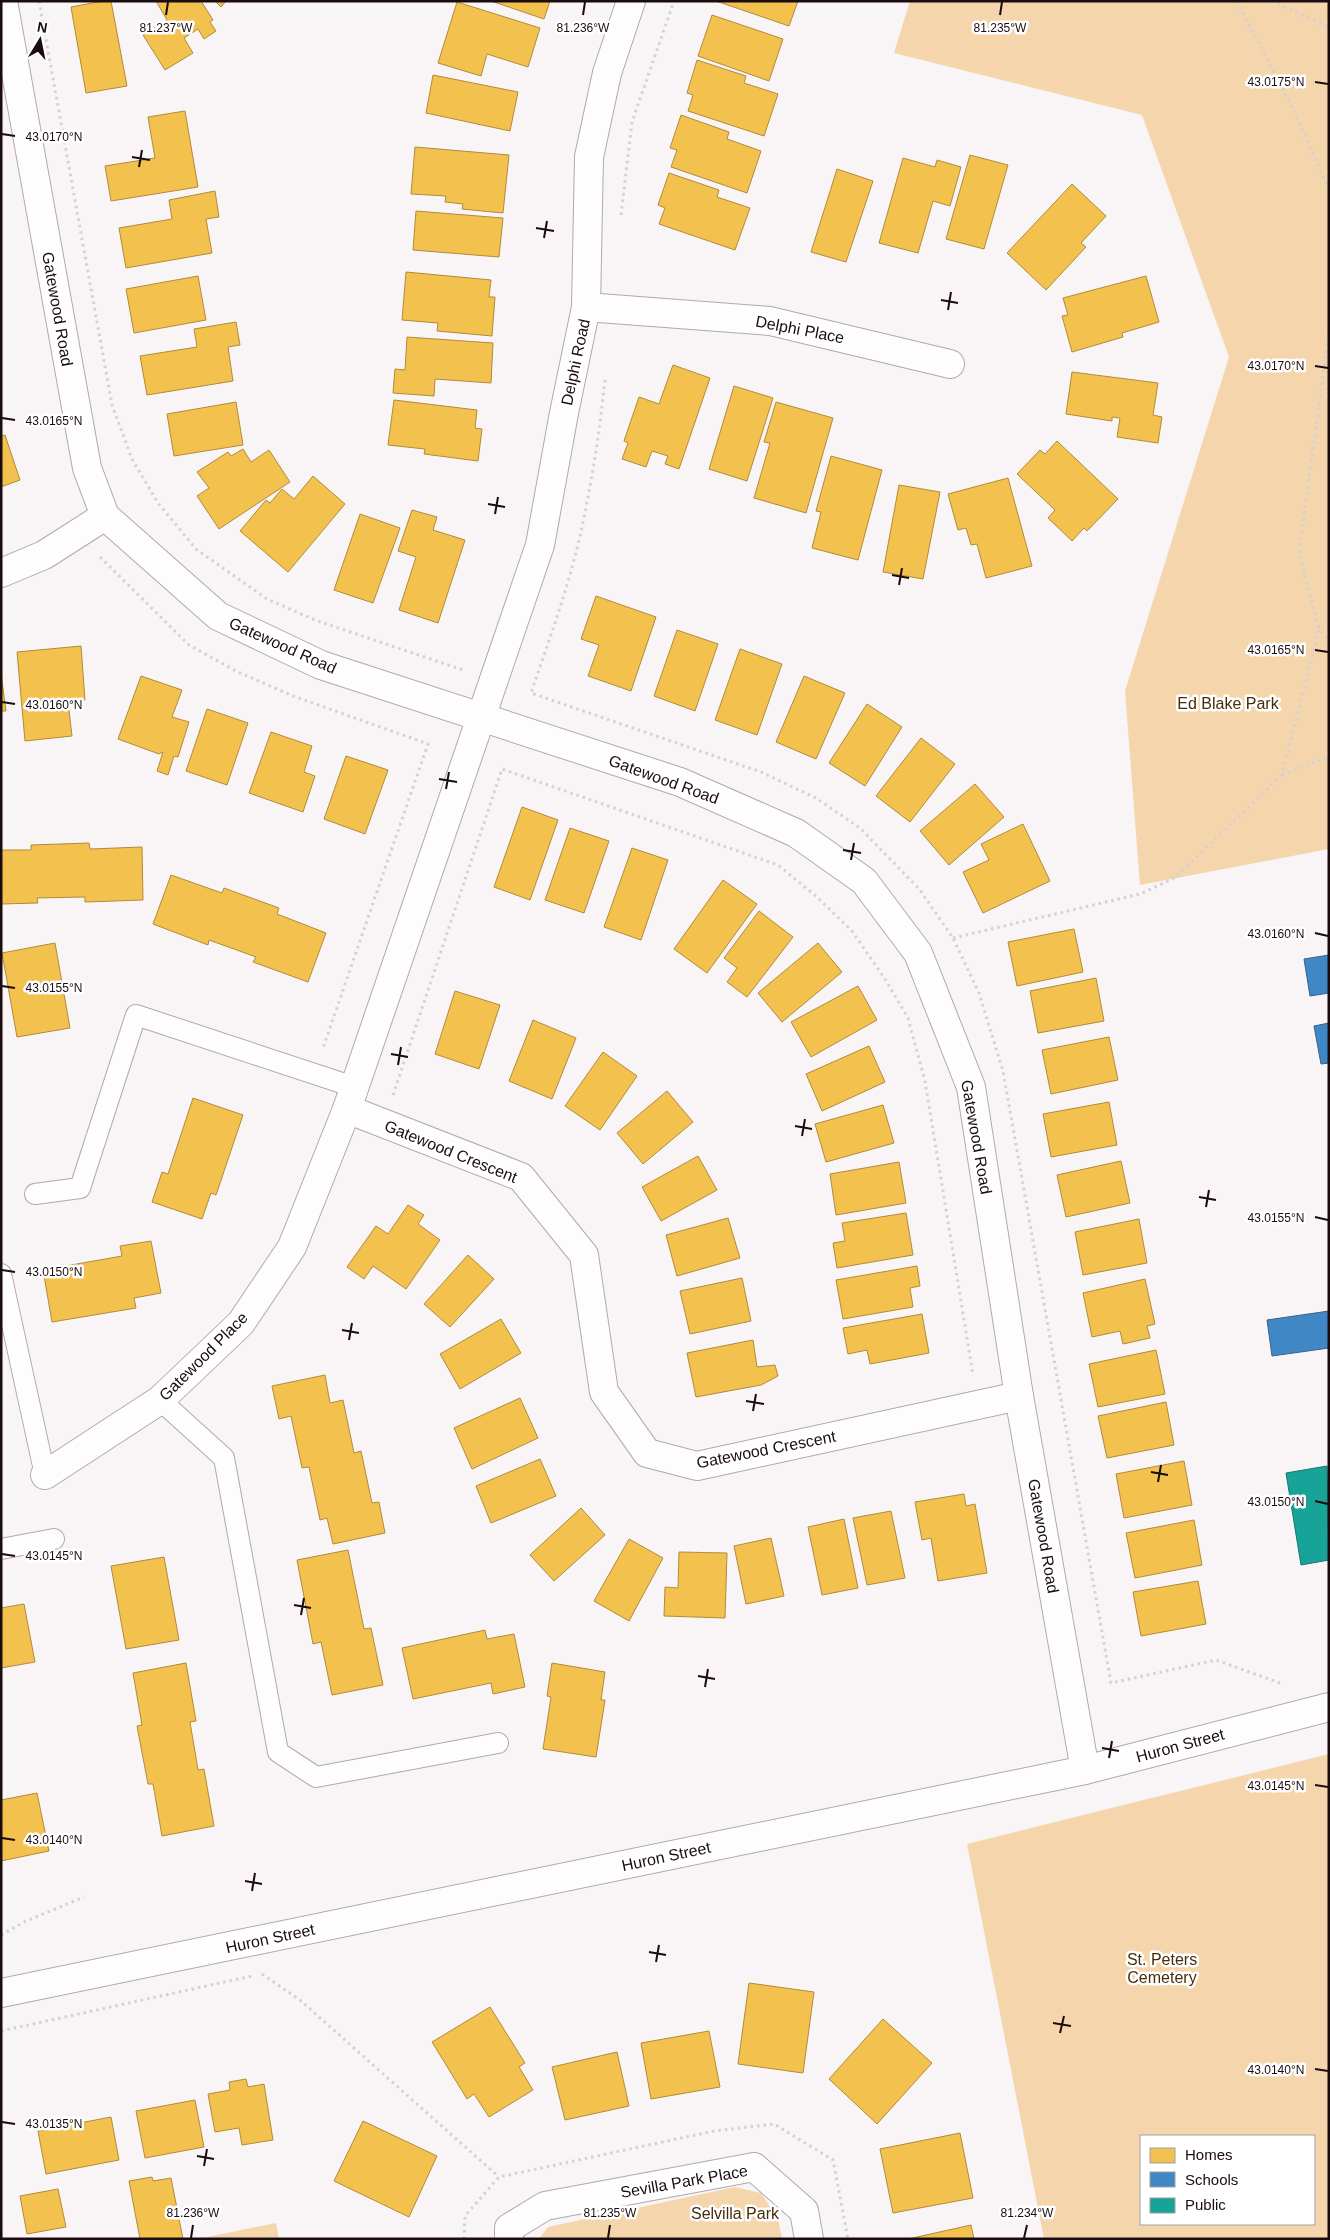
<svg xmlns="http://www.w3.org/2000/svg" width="1330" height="2240" font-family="Arial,sans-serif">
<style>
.green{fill:#f5d5ac;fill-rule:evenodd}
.homes{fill:#f2c14e;stroke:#b18b3b}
.schools{fill:#3f88c5;stroke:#34638e}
.public{fill:#17a398;stroke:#18766f}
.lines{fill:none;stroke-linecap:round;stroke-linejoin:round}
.service-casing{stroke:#b2a8aa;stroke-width:22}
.minor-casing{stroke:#b2a8aa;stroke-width:30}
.secondary-casing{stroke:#b2a8aa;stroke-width:30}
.path{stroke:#d4d1d2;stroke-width:3;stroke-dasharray:2.5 4;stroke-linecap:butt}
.service{stroke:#fefdfe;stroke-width:20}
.minor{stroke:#fefdfe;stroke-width:28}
.secondary{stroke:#fefdfe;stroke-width:28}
.ticks{fill:none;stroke:#1a0c0f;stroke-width:2}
.labels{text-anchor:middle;stroke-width:5;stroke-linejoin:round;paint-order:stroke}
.street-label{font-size:16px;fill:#1a0c0f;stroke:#fff}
.park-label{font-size:16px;fill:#462e08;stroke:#fff}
.ticks-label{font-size:12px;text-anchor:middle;fill:#1a0c0f;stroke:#fff;stroke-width:5;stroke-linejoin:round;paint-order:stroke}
</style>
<rect width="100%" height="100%" fill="#f9f4f5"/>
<!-- green -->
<g class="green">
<path d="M910 1H1329V849L1140 885 1125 691 1229 357 1142 115 894 53Z"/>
<path d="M1329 1754V2239H1044L967 1844ZM1141 2136H1314V2224H1141Z"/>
<path d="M735 2187 761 2193 778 2219 782 2239H539L548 2227Z"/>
<path d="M276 2223 279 2239H198Z"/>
</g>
<!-- homes -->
<g class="homes">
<path d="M103 1H111L127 86 86 93 71 7Z"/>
<path d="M156 1H201L213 20 210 22 216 31 204 39 198 29 184 38 193 53 165 70 143 35 167 20Z"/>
<path d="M215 1H226L221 7Z"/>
<path d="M491 1H550L544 19Z"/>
<path d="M716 1H798L789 26Z"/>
<path d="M457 2 540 28 528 67 487 54 481 76 438 63Z"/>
<path d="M712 15 783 39 769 81 698 56Z"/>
<path d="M697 60 746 76 744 83 778 94 764 136 688 111 693 95 687 93Z"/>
<path d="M433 75 518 92 510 131 426 113Z"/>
<path d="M185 111 198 187 111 201 105 166 155 158 148 117Z"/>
<path d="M681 115 729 132 727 139 761 151 747 193 671 167 677 150 670 148Z"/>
<path d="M415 147 509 155 503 213 462 209 463 204 445 202 446 196 411 194Z"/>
<path d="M970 155 1008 165 984 249 946 239Z"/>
<path d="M903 158 935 167 937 160 961 167 950 206 933 201 918 253 879 243Z"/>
<path d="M837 169 873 181 846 262 811 252Z"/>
<path d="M669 173 719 190 717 197 750 208 735 250 659 224 665 208 658 205Z"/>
<path d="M1072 184 1106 216 1081 243 1086 247 1046 290 1007 253Z"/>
<path d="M215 191 219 217 206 219 212 253 126 268 119 228 172 219 169 200Z"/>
<path d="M416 211 503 218 499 257 413 250Z"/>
<path d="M406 272 491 280 489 297H495L492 336 437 331 438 323 402 320Z"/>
<path d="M198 276 206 320 134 333 126 289Z"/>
<path d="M1146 276 1159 322 1122 333 1123 337 1072 352 1062 316 1068 315 1063 298Z"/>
<path d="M236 322 240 345 228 347 233 381 147 395 140 356 197 347 194 329Z"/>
<path d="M407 337 493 343 491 383 435 379 434 396 393 393 395 369 405 370Z"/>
<path d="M673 365 710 378 679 469 665 464 668 456 652 451 646 467 622 459 628 443 624 441 639 397 659 404Z"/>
<path d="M1072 372 1158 383 1153 415 1162 417 1158 443 1117 437 1120 418 1112 417V421L1066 414Z"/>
<path d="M734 386 773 398 747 481 709 469Z"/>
<path d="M394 400 477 410 475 428 482 429 478 461 424 454 425 449 388 445Z"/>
<path d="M236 402 243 445 174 456 167 414Z"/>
<path d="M776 402 833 418 806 513 754 498 770 443 764 442Z"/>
<path d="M5 435 20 480 1 487V436Z"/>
<path d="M1057 441 1118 499 1087 531 1084 528 1072 541 1048 518 1055 510 1017 474 1040 450 1045 454Z"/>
<path d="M243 449 251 462 269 450 290 482 219 529 197 496 209 488 197 472 228 452 231 456Z"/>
<path d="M831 456 882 470 858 560 812 548 821 512 816 511Z"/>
<path d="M313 476 345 504 288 572 240 531 266 500 270 503 282 489 294 499Z"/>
<path d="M1008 478 1032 566 986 578 977 544 971 545 966 528 958 530 948 494Z"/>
<path d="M899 485 940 492 923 579 883 572Z"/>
<path d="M412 510 437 517 433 530 465 540 438 623 399 610 416 557 398 551Z"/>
<path d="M360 514 400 528 373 603 334 590Z"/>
<path d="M596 596 656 617 631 691 588 676 599 645 581 639Z"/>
<path d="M677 630 718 644 695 711 654 696Z"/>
<path d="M81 646 85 700 68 702 72 736 25 741 17 652Z"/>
<path d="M740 649 782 664 757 735 715 720Z"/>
<path d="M1 673 6 711H1Z"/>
<path d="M141 676 182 690 172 717 189 722 178 757 174 756 168 775 157 771 163 752 159 754 118 739Z"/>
<path d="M804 676 845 693 816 759 776 742Z"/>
<path d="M867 704 902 727 865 786 829 763Z"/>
<path d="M207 709 248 723 227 785 186 771Z"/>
<path d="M271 732 312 746 304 772 315 776 303 812 249 793Z"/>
<path d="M921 738 955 764 910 822 876 796Z"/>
<path d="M346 756 388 770 365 834 324 819Z"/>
<path d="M975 784 1004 817 949 865 920 831Z"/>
<path d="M522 807 558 820 530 900 494 887Z"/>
<path d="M1023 824 1050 881 983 913 963 872 989 860 981 844Z"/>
<path d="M570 828 609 841 584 913 545 900Z"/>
<path d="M89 843 90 849 142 847 143 900 85 902V897L37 898 38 903 1 904V850H31V845Z"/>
<path d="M632 848 668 860 641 940 604 927Z"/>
<path d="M171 875 222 893 224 888 279 908 277 914 326 933 308 982 253 962 256 957 209 940 208 945 153 924Z"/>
<path d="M723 880 757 904 707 973 674 949Z"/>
<path d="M759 911 793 937 747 997 727 982 737 968 724 958Z"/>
<path d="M1074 929 1083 972 1017 986 1008 942Z"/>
<path d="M55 943 70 1028 17 1037 2 953Z"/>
<path d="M818 943 842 972 782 1022 758 993Z"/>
<path d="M1096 978 1104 1021 1038 1033 1030 991Z"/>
<path d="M858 986 877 1020 811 1057 791 1022Z"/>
<path d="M455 991 500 1005 479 1069 435 1054Z"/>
<path d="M533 1020 576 1038 552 1099 509 1081Z"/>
<path d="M1109 1037 1118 1080 1051 1094 1042 1050Z"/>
<path d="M869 1046 885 1082 822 1111 806 1074Z"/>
<path d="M603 1052 637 1076 600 1130 565 1106Z"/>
<path d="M667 1091 693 1122 643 1164 617 1133Z"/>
<path d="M193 1098 243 1115 216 1195 211 1193 202 1219 152 1202 162 1172 168 1174Z"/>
<path d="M1109 1102 1117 1145 1051 1157 1043 1114Z"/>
<path d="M883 1105 894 1143 826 1162 815 1124Z"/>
<path d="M698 1156 717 1190 661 1221 642 1187Z"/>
<path d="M1121 1161 1130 1203 1066 1217 1057 1175Z"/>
<path d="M899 1162 906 1203 836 1215 830 1174Z"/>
<path d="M408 1205 424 1215 418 1224 440 1240 406 1289 373 1266 364 1279 347 1267 376 1226 388 1234Z"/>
<path d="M906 1213 913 1255 837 1268 833 1243 845 1241 842 1223Z"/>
<path d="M728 1218 740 1258 677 1276 666 1235Z"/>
<path d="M1139 1219 1147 1263 1083 1275 1075 1232Z"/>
<path d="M151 1241 161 1293 134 1298 136 1308 52 1322 43 1270 122 1256 120 1246Z"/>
<path d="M468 1255 494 1279 450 1327 424 1304Z"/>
<path d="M917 1266 920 1286 910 1288 913 1307 843 1319 836 1280Z"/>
<path d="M742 1278 751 1321 690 1334 680 1291Z"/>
<path d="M1145 1279 1155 1324 1147 1326 1150 1338 1123 1344 1120 1331 1092 1337 1083 1293Z"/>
<path d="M922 1314 929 1353 870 1364 867 1350 848 1354 843 1328Z"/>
<path d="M501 1319 521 1353 460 1389 440 1354Z"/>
<path d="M753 1340 757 1367 775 1365 778 1376 761 1385 696 1397 687 1353Z"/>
<path d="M1156 1350 1165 1394 1098 1407 1089 1364Z"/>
<path d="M325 1375 330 1403 343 1400 354 1453 361 1451 372 1503 379 1502 385 1533 333 1544 327 1518 320 1520 309 1467 302 1468 291 1416 279 1419 272 1386Z"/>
<path d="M520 1398 538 1438 472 1469 454 1428Z"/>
<path d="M1166 1402 1174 1445 1107 1458 1098 1416Z"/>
<path d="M540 1459 556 1496 491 1523 476 1486Z"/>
<path d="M1184 1461 1192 1505 1124 1518 1116 1474Z"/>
<path d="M964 1494 966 1506 975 1504 987 1573 938 1581 931 1538 922 1540 915 1502Z"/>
<path d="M581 1508 605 1535 554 1581 530 1555Z"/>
<path d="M891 1511 905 1578 867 1585 853 1518Z"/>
<path d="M844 1519 858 1588 822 1595 808 1527Z"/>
<path d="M1194 1520 1202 1565 1135 1578 1126 1533Z"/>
<path d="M771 1538 784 1596 746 1604 734 1546Z"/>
<path d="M629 1539 663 1558 629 1621 594 1601Z"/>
<path d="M348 1550 364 1629 371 1628 383 1685 332 1695 321 1642 313 1644 297 1560Z"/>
<path d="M679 1552 727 1553 725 1618 664 1616 665 1587 678 1588Z"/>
<path d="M164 1557 179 1640 126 1649 111 1566Z"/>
<path d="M1198 1581 1206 1624 1141 1636 1133 1592Z"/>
<path d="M24 1604 35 1662 1 1668V1608Z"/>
<path d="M485 1630 487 1639 514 1634 525 1687 493 1694 491 1683 413 1699 402 1648Z"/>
<path d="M186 1663 196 1721 190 1722 198 1770 204 1769 214 1826 162 1836 153 1784H148L137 1726 142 1725 133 1673Z"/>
<path d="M552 1663 605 1672 601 1700H605L596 1757 543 1749 551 1697 547 1696Z"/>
<path d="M37 1793 49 1851 1 1861V1800Z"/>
<path d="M749 1983 814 1992 803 2073 738 2064Z"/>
<path d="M490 2007 525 2063 519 2067 533 2090 489 2117 474 2094 467 2099 432 2042Z"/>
<path d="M883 2019 932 2063 877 2124 829 2079Z"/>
<path d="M709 2031 720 2087 651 2099 641 2043Z"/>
<path d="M617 2052 629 2106 565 2120 552 2067Z"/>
<path d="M246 2079 248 2087 264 2084 273 2140 242 2145 239 2128 215 2132 208 2094 230 2090 229 2082Z"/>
<path d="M195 2100 204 2147 145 2158 136 2111Z"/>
<path d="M111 2117 119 2160 46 2174 38 2131Z"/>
<path d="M363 2121 437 2156 409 2217 334 2181Z"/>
<path d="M960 2133 973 2198 893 2213 880 2149Z"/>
<path d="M152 2177 153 2181 171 2178 183 2239H140L129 2181Z"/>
<path d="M58 2189 66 2227 27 2234 20 2196Z"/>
<path d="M971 2225 974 2239H908Z"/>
</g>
<!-- schools -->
<g class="schools">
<path d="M1329 955V993L1310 996 1304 959Z"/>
<path d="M1329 1023V1063L1321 1064 1314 1026Z"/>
<path d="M1329 1311V1348L1272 1356 1267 1320Z"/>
</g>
<!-- public -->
<path class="public" d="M1327 1466 1329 1560 1301 1565 1286 1473Z"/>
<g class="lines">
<defs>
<g id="service">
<path d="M35 1194 80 1188 136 1015 354 1087"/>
<path d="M1 1274 45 1475"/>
<path d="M160 1400 224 1458 278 1752 316 1777 498 1743"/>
<path d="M1 1549 54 1539"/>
</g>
<g id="minor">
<path d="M3 1 87 468 105 516 218 616 321 665 680 782 796 833 864 881 918 953 971 1087 1019 1396 1085 1770"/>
<path d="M631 1 607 73 589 157 586 307 564 413 540 545 347 1109 521 1177 584 1255 604 1392 647 1453 697 1466 1019 1396"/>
<path d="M586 307 770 321 950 364"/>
<path d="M1 573 44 555 105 516"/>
<path d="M45 1475 160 1400 241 1323 292 1247 347 1109"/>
<path d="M509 2239V2228L545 2206 754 2167 804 2211 809 2239"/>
</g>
<path id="secondary" d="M1 1993 1085 1770 1329 1707"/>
</defs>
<!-- service casing -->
<use href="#service" class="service-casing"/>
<!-- minor casing -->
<use href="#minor" class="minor-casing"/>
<!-- secondary casing -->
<use href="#secondary" class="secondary-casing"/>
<!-- path -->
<g class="path">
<path d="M39 1 112 405 132 459 158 503 196 549 267 599 315 620 463 670"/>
<path d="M1237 1 1294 111 1329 190"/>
<path d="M1272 1 1329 27"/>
<path d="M621 215 632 122 674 1"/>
<path d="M1329 331 1299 552 1319 629 1329 640"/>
<path d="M605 380C600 428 593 475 583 522 571 581 550 637 531 693L761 772 816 798 860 828 920 890 953 938 979 993 1003 1071 1111 1683 1216 1660 1280 1683"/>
<path d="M100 557 189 645 236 671 293 696 428 744 323 1048"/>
<path d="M1282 775 1329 757"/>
<path d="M953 938 1140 894 1173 879 1282 775 1319 629"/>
<path d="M393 1095 502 769 778 865 817 897 852 931 885 979 908 1018 925 1081 973 1375"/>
<path d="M1 1935 26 1921 84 1897"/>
<path d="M262 1974 300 2000 499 2177"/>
<path d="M1 2031 252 1976"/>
<path d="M464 2239 465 2216 499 2177 714 2131 774 2124 833 2160 848 2239"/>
</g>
<!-- service -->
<use href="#service" class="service"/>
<!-- minor -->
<use href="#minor" class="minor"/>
<!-- secondary -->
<use href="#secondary" class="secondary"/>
</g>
<!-- ticks -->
<path class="ticks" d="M166 15 168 2M583 15 585 2M1000 15 1002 2M1315 82 1328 84M2 134 15 136M132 157 150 160M139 167 142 150M536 228 554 231M544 238 547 221M941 300 958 303M948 310 951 292M1315 366 1328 368M2 418 15 420M488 504 505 507M495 514 498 497M892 575 909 578M899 585 902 568M1315 650 1328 652M2 702 15 704M439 779 457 782M446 789 449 772M843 850 861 853M851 860 854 843M1315 933 1328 936M2 986 15 988M391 1054 408 1057M398 1065 401 1047M795 1126 812 1129M802 1136 805 1119M1199 1197 1216 1200M1206 1207 1209 1190M1315 1217 1328 1220M2 1270 15 1272M342 1330 359 1333M349 1340 352 1323M746 1401 764 1404M753 1411 756 1394M1151 1472 1168 1475M1158 1482 1161 1465M1315 1501 1328 1504M2 1554 15 1556M294 1605 311 1608M301 1615 304 1598M698 1676 715 1679M705 1687 708 1669M1102 1748 1119 1751M1109 1758 1112 1741M1315 1785 1328 1787M2 1838 15 1840M245 1881 262 1884M252 1891 255 1873M649 1952 666 1955M656 1962 659 1945M1053 2023 1071 2026M1060 2033 1064 2016M1315 2069 1328 2071M2 2122 15 2124M197 2156 214 2159M204 2166 207 2149M191 2238 193 2225M608 2238 610 2225M1024 2238 1027 2225"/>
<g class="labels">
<!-- street labels -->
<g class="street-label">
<text transform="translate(58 309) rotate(80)" y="6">Gatewood Road</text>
<text transform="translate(800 329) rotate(11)" y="6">Delphi Place</text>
<text transform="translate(575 362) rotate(-78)" y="6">Delphi Road</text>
<text transform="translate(283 645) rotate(24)" y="6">Gatewood Road</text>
<text transform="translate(664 779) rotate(20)" y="6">Gatewood Road</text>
<text transform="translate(977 1137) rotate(80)" y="6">Gatewood Road</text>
<text transform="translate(451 1151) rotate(22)" y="6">Gatewood Crescent</text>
<text transform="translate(203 1356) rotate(-45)" y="6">Gatewood Place</text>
<text transform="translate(766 1449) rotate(-11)" y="6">Gatewood Crescent</text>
<text transform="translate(1044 1536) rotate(80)" y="6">Gatewood Road</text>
<text transform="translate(1180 1745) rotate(-15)" y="6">Huron Street</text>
<text transform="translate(666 1856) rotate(-12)" y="6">Huron Street</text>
<text transform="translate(270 1938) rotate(-12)" y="6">Huron Street</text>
<text transform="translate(684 2181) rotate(-10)" y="6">Sevilla Park Place</text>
</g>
<!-- park labels -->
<g class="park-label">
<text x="1228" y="709">Ed Blake Park</text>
<text x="1162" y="1965">St. Peters<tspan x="1162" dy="18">Cemetery</tspan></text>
<text x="735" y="2219">Selvilla Park</text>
</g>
</g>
<g class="ticks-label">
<text x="166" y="32">81.237°W</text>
<text x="583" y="32">81.236°W</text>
<text x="1000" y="32">81.235°W</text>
<text x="1276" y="86">43.0175°N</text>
<text x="54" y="141">43.0170°N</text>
<text x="1276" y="370">43.0170°N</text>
<text x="54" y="425">43.0165°N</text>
<text x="1276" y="654">43.0165°N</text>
<text x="54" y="709">43.0160°N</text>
<text x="1276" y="938">43.0160°N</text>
<text x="54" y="992">43.0155°N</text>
<text x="1276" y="1222">43.0155°N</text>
<text x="54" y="1276">43.0150°N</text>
<text x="1276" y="1506">43.0150°N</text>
<text x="54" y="1560">43.0145°N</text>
<text x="1276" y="1790">43.0145°N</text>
<text x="54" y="1844">43.0140°N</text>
<text x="1276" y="2074">43.0140°N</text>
<text x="54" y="2128">43.0135°N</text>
<text x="193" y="2217">81.236°W</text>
<text x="610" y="2217">81.235°W</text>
<text x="1027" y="2217">81.234°W</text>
</g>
<!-- border -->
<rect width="1330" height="2240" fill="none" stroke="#1a0c0f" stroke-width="5"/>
<!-- legend -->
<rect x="1140" y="2135" width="175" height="90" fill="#ffffff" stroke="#a39e9f"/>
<rect x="1150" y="2148" width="25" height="15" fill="#f2c14e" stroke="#a39e9f"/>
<text x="1185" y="2160" font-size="15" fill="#1a0c0f">Homes</text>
<rect x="1150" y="2172" width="25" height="15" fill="#3f88c5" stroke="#a39e9f"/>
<text x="1185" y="2185" font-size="15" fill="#1a0c0f">Schools</text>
<rect x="1150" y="2198" width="25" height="15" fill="#17a398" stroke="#a39e9f"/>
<text x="1185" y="2210" font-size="15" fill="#1a0c0f">Public</text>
<!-- north arrow -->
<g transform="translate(40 40) rotate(10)" stroke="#ffffff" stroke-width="4" paint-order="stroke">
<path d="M0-4L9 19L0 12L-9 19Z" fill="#1a0c0f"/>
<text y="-8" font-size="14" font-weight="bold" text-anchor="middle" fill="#1a0c0f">N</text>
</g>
</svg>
